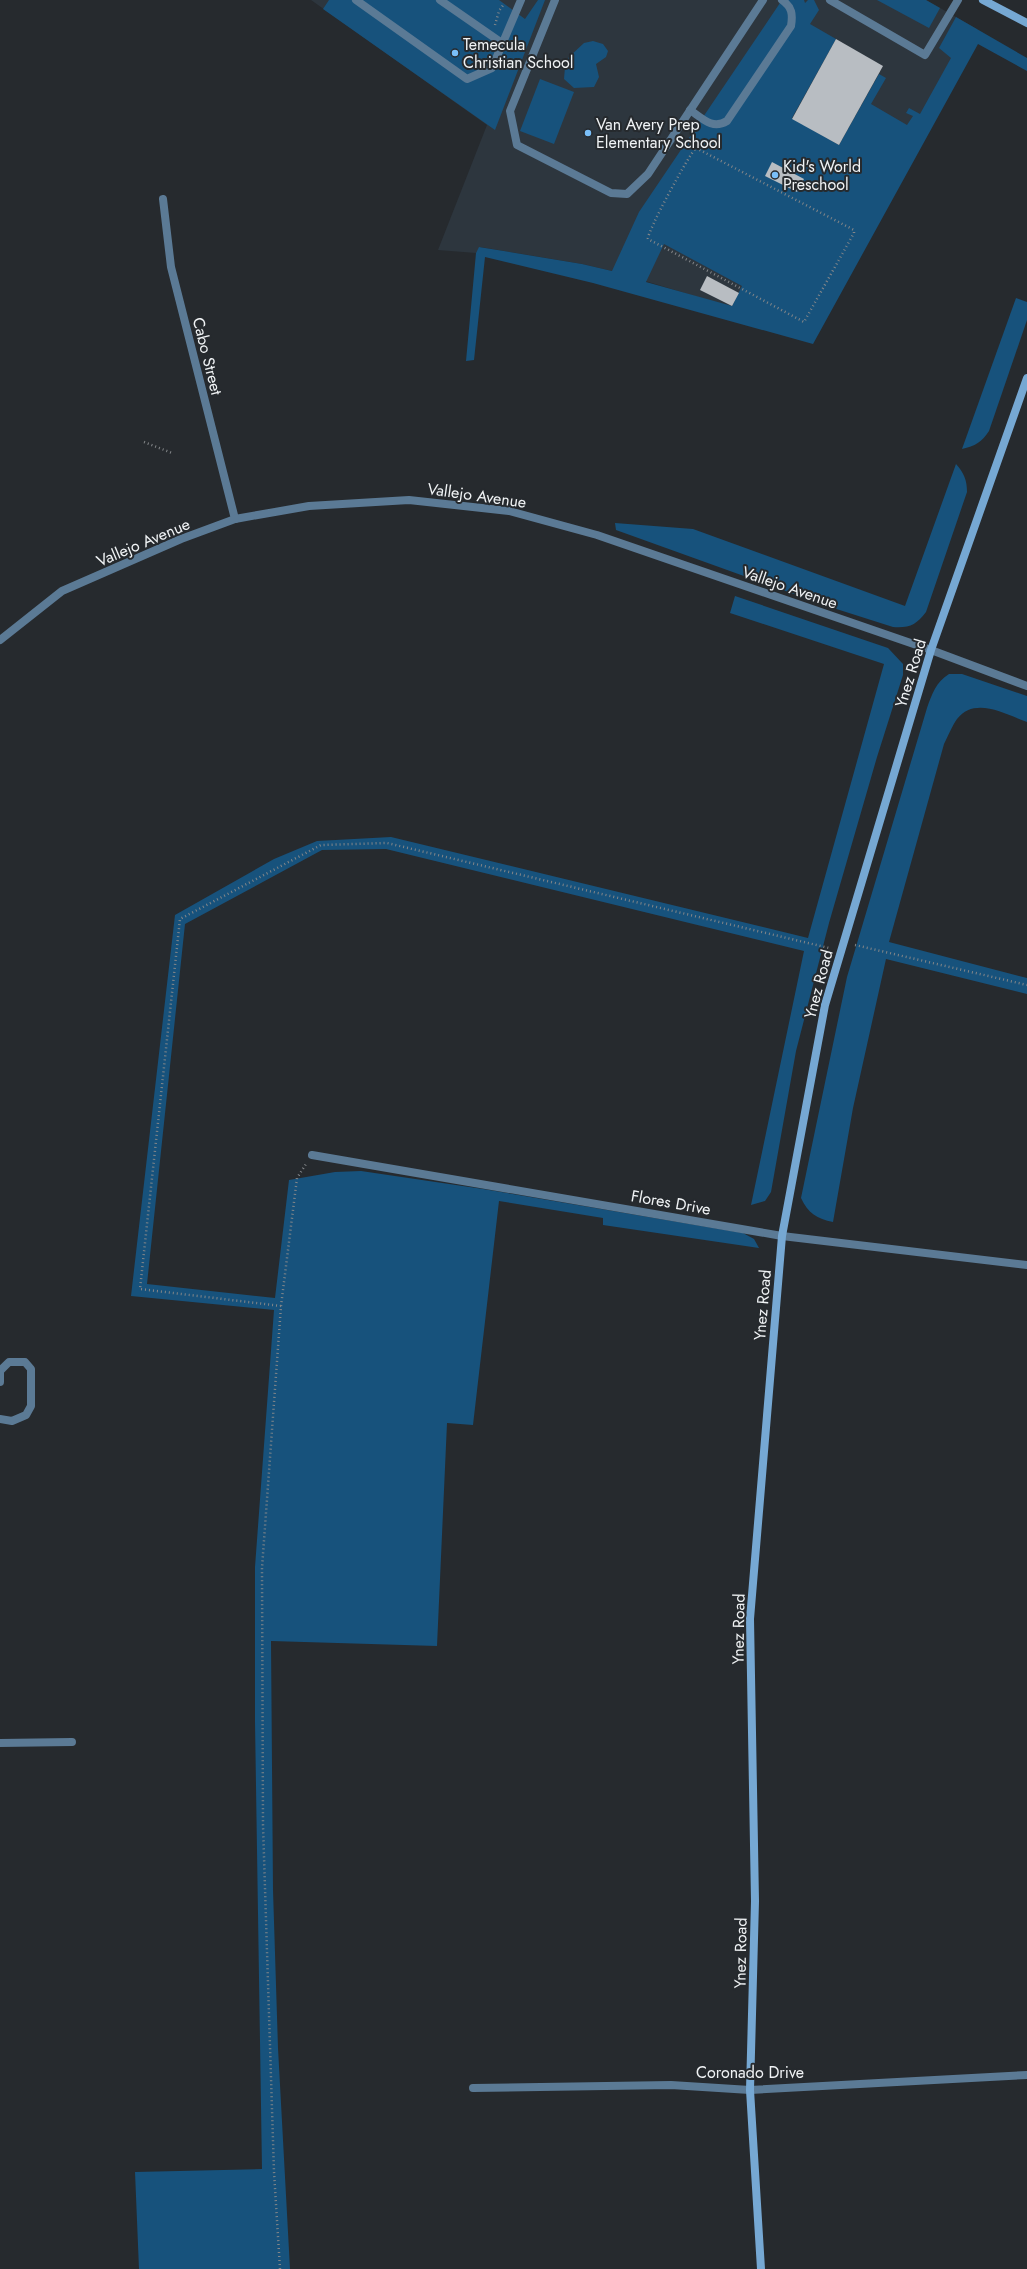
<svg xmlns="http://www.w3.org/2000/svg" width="1027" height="2269" font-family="Jost,sans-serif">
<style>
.built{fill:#2d363e}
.green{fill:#17527c;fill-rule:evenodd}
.building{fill:#b8bdc2}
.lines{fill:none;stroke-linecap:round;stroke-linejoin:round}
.path{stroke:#838689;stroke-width:2.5;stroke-dasharray:1 3;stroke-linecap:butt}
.service{stroke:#5b7a95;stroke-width:8}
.minor{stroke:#5b7a95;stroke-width:8}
.secondary{stroke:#76a8d3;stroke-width:8}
.poi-dot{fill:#7abff8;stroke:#262a2e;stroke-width:1.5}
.labels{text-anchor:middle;stroke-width:4;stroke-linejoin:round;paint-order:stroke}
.poi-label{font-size:16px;fill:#f0f3f5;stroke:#262a2e;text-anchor:start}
.street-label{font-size:16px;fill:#f0f3f5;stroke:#262a2e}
</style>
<rect width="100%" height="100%" fill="#262a2e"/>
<!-- built -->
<path class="built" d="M311 0H926L977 29 807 330 612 271 582 264 480 247 476 253 438 250 487 125Z"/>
<!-- green -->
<g class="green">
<path d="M329 0H499L525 19 538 0H545L495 130 323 9Z"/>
<path d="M782 0H804L805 3 808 0H814L819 10 810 24 836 39 792 118 839 145 879 74 886 78 871 104 907 125 913 116 906 113 909 108 920 114 951 58 939 48 956 17 1027 58V71L978 44 813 344 593 283 485 257 474 360 466 361 476 253 479 247 582 264 612 271 639 212ZM664 244 742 286 732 306 646 282Z"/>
<path d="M877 0H926L940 8 929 28Z"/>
<path d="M593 41 603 44 608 51 606 57 596 64 599 77 594 87 574 88 564 79 565 67 569 57 584 43Z"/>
<path d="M540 79 574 92 554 144 520 131Z"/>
<path d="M1016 298 1027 302V320L989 431C982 442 975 446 962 449Z"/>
<path d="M956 464C964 473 967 480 967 492L926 612C916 625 910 628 893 627L827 606 616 530 615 523 693 529 905 606Z"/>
<path d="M735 596 888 648 903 664V675L877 757 829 923 796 1051 771 1192 765 1201 751 1205 804 951 386 849 322 850 185 924 147 1284 275 1298 289 1180 335 1172 361 1171 483 1189 743 1233 754 1239 759 1248 603 1225V1218L499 1201 473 1425 447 1423 437 1646 271 1641 273 1890 278 2048 290 2269H139L135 2172 262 2169 255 1722V1567L274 1310 131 1296 175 915 274 859 317 841 391 837 808 938 884 664 730 613Z"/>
<path d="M949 674H962L1027 696V722C1005 714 975 696 957 719 952 726 948 736 944 744L889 942 1027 978V994L886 959 853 1108 833 1222C817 1219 808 1213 801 1198L847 977 927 708C932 694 936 682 949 674Z"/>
</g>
<!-- building -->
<g class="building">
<path d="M836 39 883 66 839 145 792 119Z"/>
<path d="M772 162 804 179 797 192 765 176Z"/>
<path d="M707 276 739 293 732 306 700 290Z"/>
</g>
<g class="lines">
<!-- path -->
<g class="path">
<path d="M495 25 499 11 504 4"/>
<path d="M696 148 854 230V233L804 322 648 239C646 234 689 154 696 148Z"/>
<path d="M144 442 172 453"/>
<path d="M855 945 1027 985"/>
<path d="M281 1306 140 1289 180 919 321 845 387 843 829 948"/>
<path d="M280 2269 274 2172 263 1825 262 1568 281 1306 297 1178 306 1164"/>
</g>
<!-- service -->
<g class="service">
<path d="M356 0 467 79 492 68 521 0"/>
<path d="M440 0 502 43"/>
<path d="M555 0 510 111 517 145 611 193 627 194 648 174 763 0"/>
<path d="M830 0 925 55 958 0"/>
<path d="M690 110C702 118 712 130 727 121L791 26C793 14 792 7 782 0"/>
<path d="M0 1382V1371L9 1362H25L31 1369V1406L26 1415 12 1421 0 1419"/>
</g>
<!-- minor -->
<g class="minor">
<path d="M163 199 171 267 235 519"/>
<path d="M0 640 62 591 181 539 235 519 309 506 409 500 509 511 597 535 931 650 1027 686"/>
<path d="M312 1155 782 1236 1027 1265"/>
<path d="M0 1743 72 1742"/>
<path d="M473 2088 671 2085 750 2090 1027 2075"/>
</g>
<!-- secondary -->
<g class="secondary">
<path d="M983 0 1027 23"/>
<path d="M761 2269 750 2090 755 1901 750 1619 782 1236 825 1005 931 650 1027 378"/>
</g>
</g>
<!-- markers -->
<g class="poi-dot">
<circle cx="455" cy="53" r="4"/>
<circle cx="588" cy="133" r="4"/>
<circle cx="775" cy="175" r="4"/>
</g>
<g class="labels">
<!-- poi labels -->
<g class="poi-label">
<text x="463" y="50">Temecula<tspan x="463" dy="18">Christian School</tspan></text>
<text x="596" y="130">Van Avery Prep<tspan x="596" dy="18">Elementary School</tspan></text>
<text x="783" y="172">Kid's World<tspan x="783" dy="18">Preschool</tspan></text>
</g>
<!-- street labels -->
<g class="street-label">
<text transform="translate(208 356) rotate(76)" y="6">Cabo Street</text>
<text transform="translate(477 495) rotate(8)" y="6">Vallejo Avenue</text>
<text transform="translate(143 542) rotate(-23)" y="6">Vallejo Avenue</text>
<text transform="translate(790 587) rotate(19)" y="6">Vallejo Avenue</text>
<text transform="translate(910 673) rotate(-73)" y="6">Ynez Road</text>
<text transform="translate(818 984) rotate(-75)" y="6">Ynez Road</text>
<text transform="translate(671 1202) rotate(10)" y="6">Flores Drive</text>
<text transform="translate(762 1305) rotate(-85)" y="6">Ynez Road</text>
<text transform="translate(738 1629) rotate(-89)" y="6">Ynez Road</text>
<text transform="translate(740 1953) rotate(-89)" y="6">Ynez Road</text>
<text x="750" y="2078">Coronado Drive</text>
</g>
</g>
</svg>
